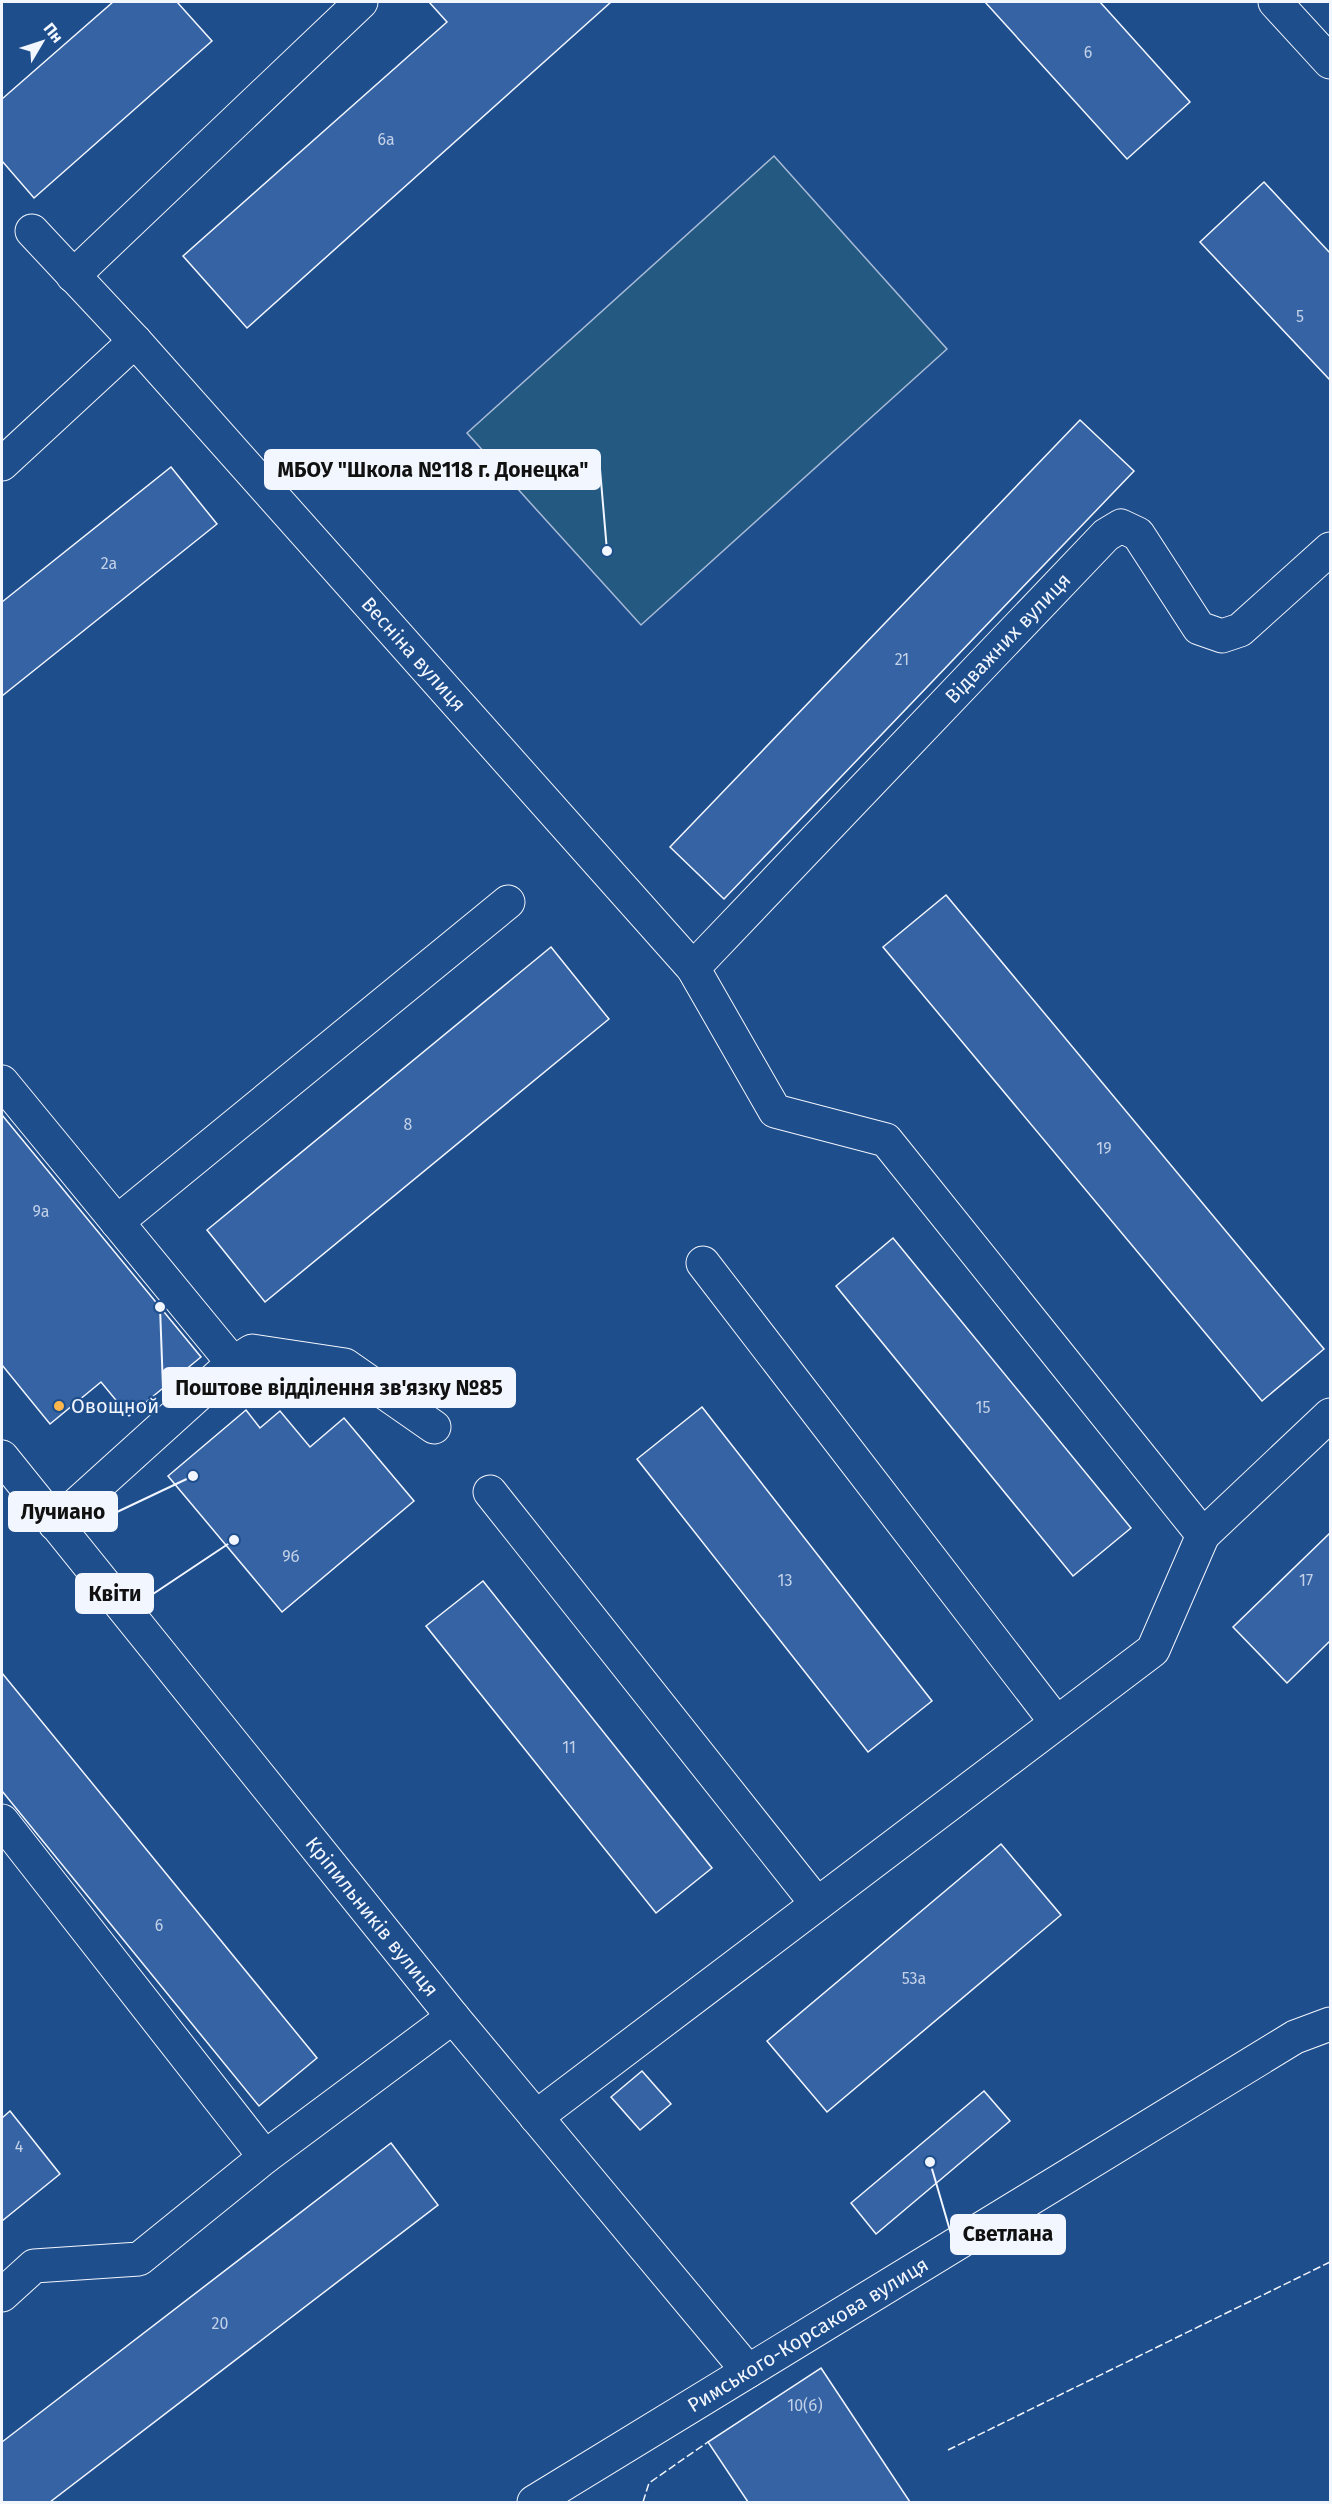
<svg xmlns="http://www.w3.org/2000/svg" width="1332" height="2504" font-family="'Fira Sans',sans-serif">
<style>
.green{fill:#245a82;stroke:#a8bbd7;stroke-width:1.5}
.building{fill:#3563a3;stroke:#f2f6ff;stroke-width:1.5}
.lines{fill:none;stroke-linecap:round;stroke-linejoin:round}
.minor-casing{stroke:#f2f6ff;stroke-width:35}
.minor{stroke:#1f4e8c;stroke-width:33}
.fence{stroke:#f2f6ff;stroke-width:1.5;stroke-dasharray:8 3;stroke-linecap:butt}
.poi-dot{fill:#ffb74d;stroke:#1f4e8c;stroke-width:2}
.labels{text-anchor:middle;stroke-width:4.5;stroke-linejoin:round;paint-order:stroke}
.number-label{font-size:16px;fill:#c3d1e8}
.street-label{font-size:20px;fill:#f2f6ff;stroke:#1f4e8c}
.poi-label{font-size:20px;fill:#f2f6ff;stroke:#1f4e8c;text-anchor:start}
.leader{fill:none;stroke:#f2f6ff;stroke-width:2}
.callout-dot{fill:#f2f6ff;stroke:#1f4e8c;stroke-width:2}
.callout{fill:#f2f6ff;stroke:#f2f6ff;stroke-width:2}
.callout-label{font-size:21px;text-anchor:middle;font-weight:bold;fill:#111}
</style>
<rect width="100%" height="100%" fill="#1f4e8c"/>
<!-- green -->
<path class="green" d="M774 156 947 349 641 625 467 433Z"/>
<!-- building -->
<g class="building">
<path d="M113 2H177L212 41 34 198 2 161V99Z"/>
<path d="M429 2H611L247 328 183 256 447 22Z"/>
<path d="M985 2H1100L1190 102 1127 159Z"/>
<path d="M1264 182 1330 253V380L1200 242Z"/>
<path d="M1080 420 1134 471 724 899 670 847Z"/>
<path d="M171 467 217 524 2 696V602Z"/>
<path d="M946 895 1324 1349 1262 1401 883 947Z"/>
<path d="M551 947 609 1019 265 1302 207 1230Z"/>
<path d="M2 1115 201 1357 129 1416 101 1382 50 1424 2 1365Z"/>
<path d="M893 1238 1131 1528 1073 1576 836 1286Z"/>
<path d="M702 1407 932 1701 868 1752 637 1459Z"/>
<path d="M246 1410 260 1428 280 1411 310 1447 344 1418 414 1501 282 1612 168 1476Z"/>
<path d="M1330 1533V1641L1287 1683 1233 1627Z"/>
<path d="M483 1581 712 1868 656 1913 426 1626Z"/>
<path d="M2 1673 317 2058 259 2106 2 1791Z"/>
<path d="M1001 1844 1061 1915 827 2112 767 2041Z"/>
<path d="M642 2071 671 2104 640 2130 611 2097Z"/>
<path d="M984 2091 1010 2121 876 2234 851 2203Z"/>
<path d="M10 2111 60 2174 2 2221V2118Z"/>
<path d="M391 2143 438 2205 50 2502H2V2442Z"/>
<path d="M821 2368 910 2502H748L708 2442Z"/>
</g>
<g class="lines">
<defs>
<g id="minor">
<path d="M1275 2 1330 62"/>
<path id="s1" d="M32 231 135 341 693 968 775 1111 886 1140 1203 1535 1153 1650 536 2117"/>
<path d="M73 276 361 2"/>
<path d="M2 464 135 341"/>
<path id="s2" d="M693 968 1106 535 1121 526 1138 534 1199 628 1222 636 1240 630 1330 549"/>
<path d="M2 1082 233 1363"/>
<path d="M117 1222 508 902"/>
<path d="M703 1263 1056 1722"/>
<path id="s3" d="M2 1457 453 2017 748 2371"/>
<path d="M490 1492 817 1904"/>
<path d="M55 1524 233 1363 252 1351 345 1365 434 1427"/>
<path d="M1203 1535 1330 1415"/>
<path d="M2 1821 265 2157"/>
<path d="M2 2295 34 2266 139 2259 265 2157 453 2017"/>
<path id="s4" d="M534 2502 1295 2037 1330 2024"/>
</g>
</defs>
<!-- minor casing -->
<use href="#minor" class="minor-casing"/>
<!-- minor -->
<use href="#minor" class="minor"/>
<!-- fence -->
<g class="fence">
<path d="M948 2450 1330 2262"/>
<path d="M643 2502 649 2483 708 2442"/>
</g>
</g>
<!-- markers -->
<circle class="poi-dot" cx="59" cy="1406" r="6"/>
<g class="labels">
<!-- number labels -->
<g class="number-label">
<text x="1088" y="58">6</text>
<text x="386" y="145">6а</text>
<text x="1300" y="322">5</text>
<text x="109" y="569">2а</text>
<text x="902" y="665">21</text>
<text x="408" y="1130">8</text>
<text x="1104" y="1154">19</text>
<text x="41" y="1217">9а</text>
<text x="983" y="1413">15</text>
<text x="291" y="1562">9б</text>
<text x="785" y="1586">13</text>
<text x="1306" y="1586">17</text>
<text x="569" y="1753">11</text>
<text x="159" y="1931">6</text>
<text x="914" y="1984">53а</text>
<text x="19" y="2152">4</text>
<text x="220" y="2329">20</text>
<text x="805" y="2411">10(б)</text>
</g>
<!-- street labels -->
<g class="street-label">
<text dy="7" stroke="none"><textPath href="#s2" startOffset="456">Відважних вулиця</textPath></text>
<text dy="7" stroke="none"><textPath href="#s1" startOffset="570">Весніна вулиця</textPath></text>
<text dy="7" stroke="none"><textPath href="#s3" startOffset="590">Кріпильників вулиця</textPath></text>
<text dy="7" stroke="none"><textPath href="#s4" startOffset="321">Римського-Корсакова вулиця</textPath></text>
</g>
<!-- poi labels -->
<g class="poi-label">
<text x="71" y="1413">Овощной</text>
</g>
</g>
<!-- callouts -->
<path class="leader" d="M607 551L600 469M160 1307L163 1388M193 1476L117 1512M234 1540L153 1594M930 2162L951 2234"/>
<g class="callout-dot">
<circle cx="607" cy="551" r="6"/>
<circle cx="160" cy="1307" r="6"/>
<circle cx="193" cy="1476" r="6"/>
<circle cx="234" cy="1540" r="6"/>
<circle cx="930" cy="2162" r="6"/>
</g>
<g class="callout">
<rect x="265" y="450" width="335" height="39" rx="6"/>
<rect x="163" y="1368" width="352" height="39" rx="6"/>
<rect x="9" y="1492" width="108" height="39" rx="6"/>
<rect x="76" y="1574" width="77" height="39" rx="6"/>
<rect x="951" y="2215" width="114" height="39" rx="6"/>
</g>
<g class="callout-label">
<text x="433" y="477">МБОУ "Школа №118 г. Донецка"</text>
<text x="339" y="1395">Поштове відділення зв'язку №85</text>
<text x="63" y="1519">Лучиано</text>
<text x="115" y="1601">Квіти</text>
<text x="1008" y="2241">Светлана</text>
</g>
<!-- border -->
<rect width="1332" height="2504" fill="none" stroke="#f2f6ff" stroke-width="6"/>
<!-- north arrow -->
<g transform="translate(42 42) rotate(51)" stroke="#1f4e8c" stroke-width="4.5" paint-order="stroke">
<path d="M0-4.5L10 22L0 15L-10 22Z" fill="#f2f6ff"/>
<text y="-9" font-size="16" font-weight="bold" text-anchor="middle" fill="#f2f6ff">Пн</text>
</g>
</svg>
